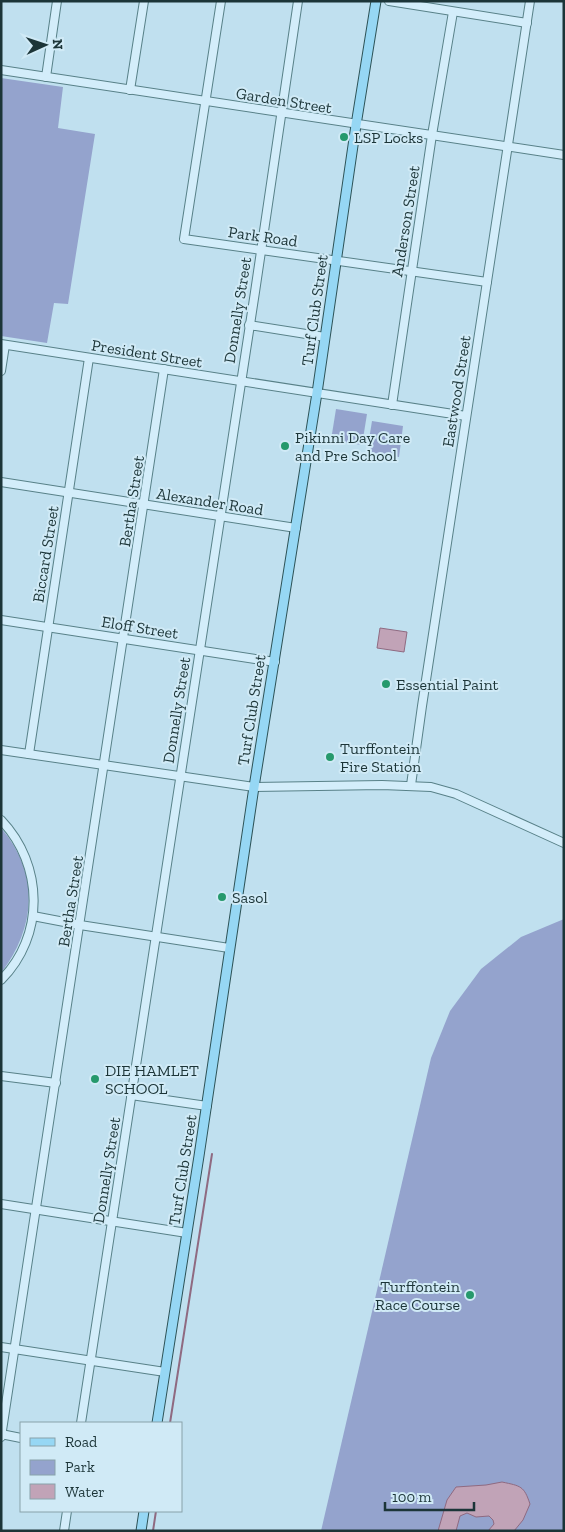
<svg xmlns="http://www.w3.org/2000/svg" width="565" height="1532" font-family="'Zilla Slab',serif">
<style>
.green{fill:#94a3cd}
.water{fill:#c1a3b7;stroke:#8f6a81}
.lines{fill:none;stroke-linecap:round;stroke-linejoin:round}
.stream{stroke:#8f6a81;stroke-width:2}
.minor-casing{stroke:#588188;stroke-width:10}
.major-casing{stroke:#2c5256;stroke-width:11}
.minor{stroke:#d3edfa;stroke-width:8}
.major{stroke:#96d7f4;stroke-width:9}
.poi-dot{fill:#26996c;stroke:#d0eaf6;stroke-width:2}
.labels{text-anchor:middle;stroke-width:4;stroke-linejoin:round;paint-order:stroke}
.street-label{font-size:16px;fill:#1c3538;stroke:#d0eaf6}
.poi-label{font-size:16px;fill:#1c3538;stroke:#d0eaf6;text-anchor:start}
</style>
<rect width="100%" height="100%" fill="#c0e0ef"/>
<!-- green -->
<g class="green">
<path d="M1 78 63 87 58 128 95 134 68 304 54 303 47 343 1 336Z"/>
<path d="M336 409 367 414 362 445 331 440Z"/>
<path d="M372 421 403 426 399 457 367 452Z"/>
<path d="M1 828C40 873 36 927 1 973Z"/>
<path d="M564 919V1531H321L431 1058 450 1011 481 969 521 937Z"/>
</g>
<!-- water -->
<g class="water">
<path d="M380 628 407 632 404 652 377 648Z"/>
<path d="M502 1482C521 1486 524 1486 530 1504L523 1520 514 1531H488L494 1524 493 1520 489 1516 476 1517 467 1513 460 1516 456 1531H438L447 1500 456 1487 486 1485Z"/>
</g>
<g class="lines">
<!-- stream -->
<g class="stream">
<path d="M170 1423 212 1154"/>
<path d="M153 1531 156 1511"/>
</g>
<defs>
<g id="minor">
<path d="M221 1 184 239 487 282"/>
<path d="M389 1 527 23"/>
<path d="M1 70 564 155"/>
<path d="M46 77 57 1"/>
<path d="M130 90 144 1"/>
<path d="M249 325 325 337"/>
<path d="M1 344 466 416"/>
<path d="M1 371 5 345"/>
<path d="M392 405 432 135 453 12"/>
<path d="M1 482 296 528"/>
<path d="M1 620 275 662"/>
<path d="M1 750 254 787 382 785 431 787 456 794 564 843"/>
<path d="M29 754 89 358"/>
<path d="M411 785 422 706 530 1"/>
<path d="M1 820C44 865 45 936 1 980"/>
<path d="M33 916 80 925 229 948"/>
<path d="M1 1076 56 1083"/>
<path d="M131 1095 207 1106"/>
<path d="M1 1204 187 1233"/>
<path d="M1 1347 165 1372"/>
<path d="M81 1423 255 292 298 1"/>
<path d="M1 1434 21 1438"/>
<path d="M1 1437 164 369"/>
<path d="M64 1531 67 1511"/>
</g>
<g id="major">
<path d="M157 1423 199 1156 254 787 317 393 356 125 376 1"/>
<path d="M141 1531 144 1511"/>
</g>
</defs>
<!-- minor casing -->
<use href="#minor" class="minor-casing"/>
<!-- major casing -->
<use href="#major" class="major-casing"/>
<!-- minor -->
<use href="#minor" class="minor"/>
<!-- major -->
<use href="#major" class="major"/>
</g>
<!-- markers -->
<g class="poi-dot">
<circle cx="344" cy="137" r="5"/>
<circle cx="285" cy="446" r="5"/>
<circle cx="386" cy="684" r="5"/>
<circle cx="330" cy="757" r="5"/>
<circle cx="222" cy="897" r="5"/>
<circle cx="95" cy="1079" r="5"/>
<circle cx="470" cy="1295" r="5"/>
</g>
<g class="labels">
<!-- street labels -->
<g class="street-label">
<text transform="translate(284 100) rotate(9)" y="6">Garden Street</text>
<text transform="translate(405 221) rotate(-81)" y="6">Anderson Street</text>
<text transform="translate(263 236) rotate(8)" y="6">Park Road</text>
<text transform="translate(237 310) rotate(-81)" y="6">Donnelly Street</text>
<text transform="translate(314 310) rotate(-82)" y="6">Turf Club Street</text>
<text transform="translate(147 353) rotate(9)" y="6">President Street</text>
<text transform="translate(456 391) rotate(-81)" y="6">Eastwood Street</text>
<text transform="translate(131 501) rotate(-81)" y="6">Bertha Street</text>
<text transform="translate(210 501) rotate(9)" y="6">Alexander Road</text>
<text transform="translate(45 554) rotate(-81)" y="6">Biccard Street</text>
<text transform="translate(140 627) rotate(9)" y="6">Eloff Street</text>
<text transform="translate(176 710) rotate(-81)" y="6">Donnelly Street</text>
<text transform="translate(251 710) rotate(-81)" y="6">Turf Club Street</text>
<text transform="translate(70 901) rotate(-81)" y="6">Bertha Street</text>
<text transform="translate(106 1170) rotate(-81)" y="6">Donnelly Street</text>
<text transform="translate(182 1170) rotate(-81)" y="6">Turf Club Street</text>
</g>
<!-- poi labels -->
<g class="poi-label">
<text x="354" y="143">LSP Locks</text>
<text x="295" y="443">Pikinni Day Care<tspan x="295" dy="18">and Pre School</tspan></text>
<text x="396" y="690">Essential Paint</text>
<text x="340" y="754">Turffontein<tspan x="340" dy="18">Fire Station</tspan></text>
<text x="232" y="903">Sasol</text>
<text x="105" y="1076">DIE HAMLET<tspan x="105" dy="18">SCHOOL</tspan></text>
<text x="460" y="1292" text-anchor="end">Turffontein<tspan x="460" dy="18">Race Course</tspan></text>
</g>
</g>
<!-- border -->
<rect width="565" height="1532" fill="none" stroke="#1c3538" stroke-width="5"/>
<!-- legend -->
<rect x="20" y="1422" width="162" height="90" fill="#d0eaf6" stroke="#88a2aa"/>
<rect x="30" y="1438" width="25" height="8" fill="#96d7f4" stroke="#88a2aa"/>
<text x="65" y="1447" font-size="15" fill="#1c3538">Road</text>
<rect x="30" y="1460" width="25" height="15" fill="#94a3cd" stroke="#88a2aa"/>
<text x="65" y="1472" font-size="15" fill="#1c3538">Park</text>
<rect x="30" y="1484" width="25" height="15" fill="#c1a3b7" stroke="#88a2aa"/>
<text x="65" y="1497" font-size="15" fill="#1c3538">Water</text>
<!-- north arrow -->
<g transform="translate(45 45) rotate(87)" stroke="#d0eaf6" stroke-width="4" paint-order="stroke">
<path d="M0-4L9 19L0 12L-9 19Z" fill="#1c3538"/>
<text y="-8" font-size="14" font-weight="bold" text-anchor="middle" fill="#1c3538">N</text>
</g>
<!-- scale -->
<path d="M385 1502v8h89v-8" fill="none" stroke="#1c3538" stroke-width="2.5"/>
<text x="392" y="1502" font-size="15" fill="#1c3538" stroke="#d0eaf6" stroke-width="4" paint-order="stroke">100 m</text>
</svg>
